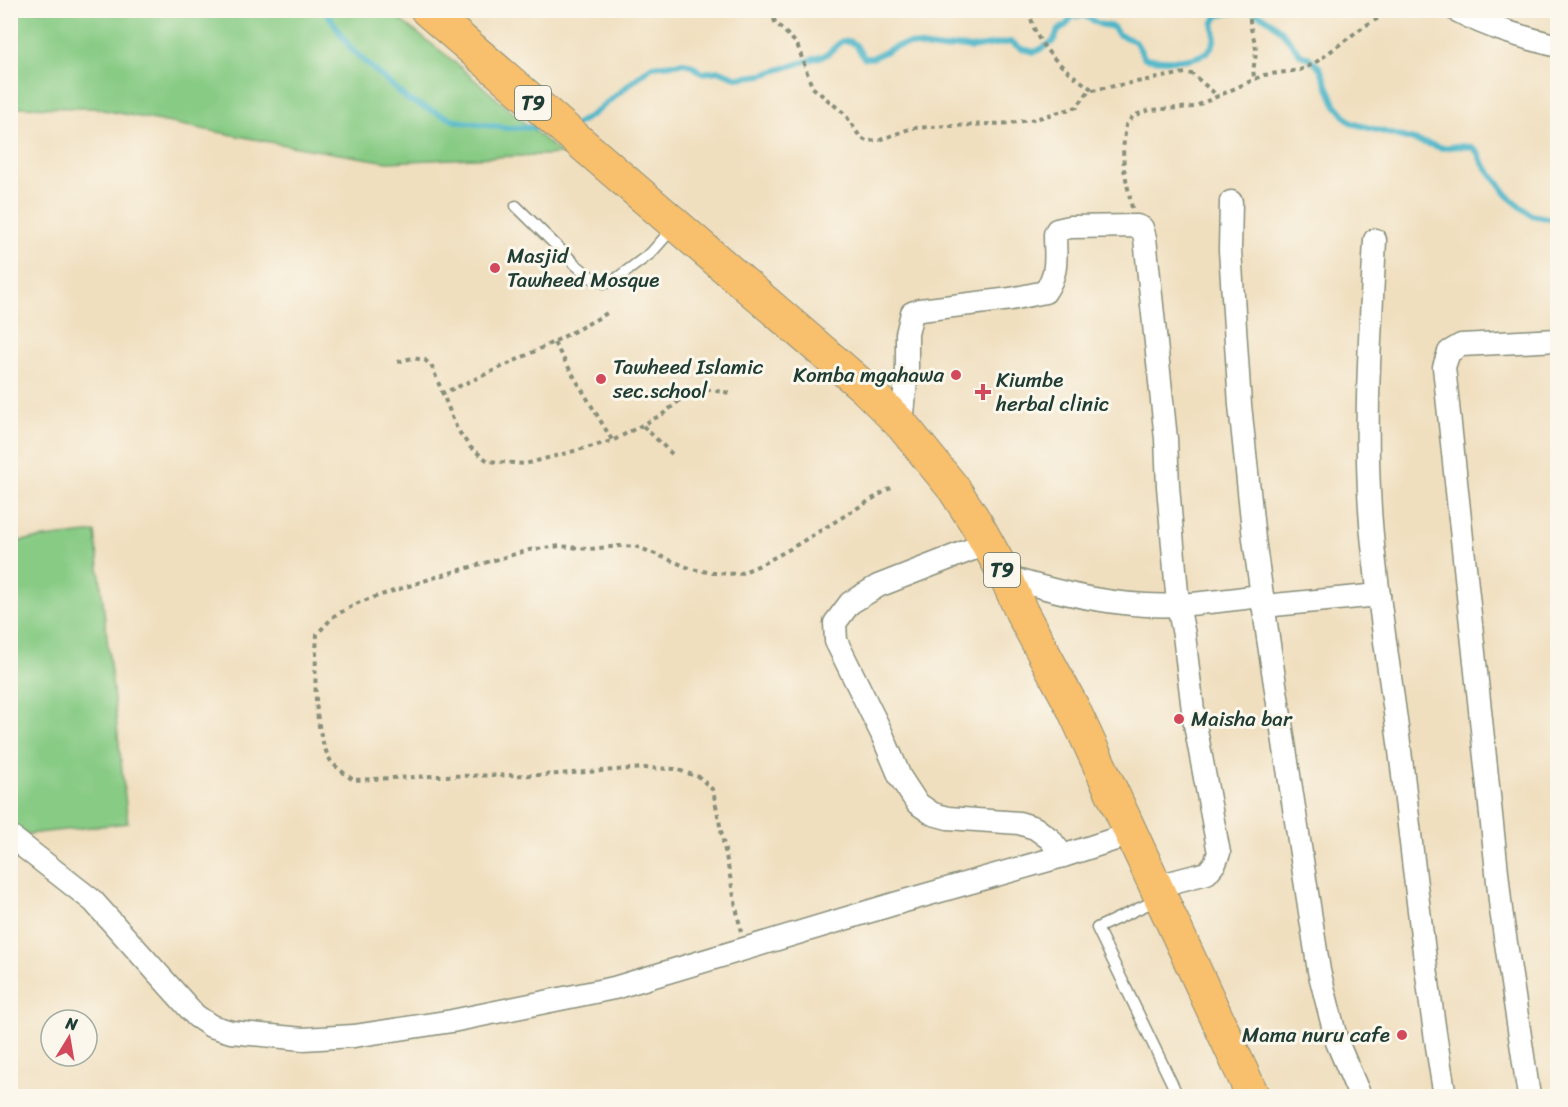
<svg xmlns="http://www.w3.org/2000/svg" width="1568" height="1107" font-family="Sriracha,sans-serif">
<style>
.green{fill:#87cb84;stroke:#53845c;stroke-width:1.5}
.lines{fill:none;stroke-linecap:round;stroke-linejoin:round}
.stream{stroke:#4bb5c8;stroke-width:6}
.lane-casing{stroke:#888e7a;stroke-width:13}
.street-casing{stroke:#888e7a;stroke-width:25}
.highway-casing{stroke:#888e7a;stroke-width:35}
.path{stroke:#888e7a;stroke-width:4;stroke-dasharray:4.5 4.5;stroke-linecap:butt}
.lane{stroke:#fff;stroke-width:10}
.street{stroke:#fff;stroke-width:22}
.highway{stroke:#f8bf6c;stroke-width:33}
.poi-dot{fill:#d1495b;stroke:#fbf7ec;stroke-width:2}
.labels{text-anchor:middle;stroke-width:6;stroke-linejoin:round;paint-order:stroke}
.shield{fill:#fbf7ec;stroke:#61756b;stroke-width:1.5}
.shield-label{font-size:20px;font-weight:bold;fill:#1f3d34}
.poi-label{font-size:21px;fill:#1f3d34;stroke:#fbf7ec;text-anchor:start}
</style>
<rect width="100%" height="100%" fill="#fbf7ec"/>
<filter id="ink" filterUnits="userSpaceOnUse"><feTurbulence type="fractalNoise" baseFrequency=".0167" numOctaves="2"/><feDisplacementMap in="SourceGraphic" scale="12" xChannelSelector="R" yChannelSelector="G"/><feConvolveMatrix kernelMatrix="1 2 1 2 8 2 1 2 1" color-interpolation-filters="sRGB"/></filter>
<filter id="wash" filterUnits="userSpaceOnUse"><feTurbulence type="fractalNoise" baseFrequency=".008" numOctaves="4" result="noise"/><feDisplacementMap in="SourceGraphic" scale="24" xChannelSelector="R" yChannelSelector="G"/><feGaussianBlur stdDeviation="1.35" result="paint"/><feColorMatrix in="noise" values="0 0 0 0 0 0 0 0 0 0 0 0 0 0 0 0 0 1.4 0 .05"/><feComposite in="paint" operator="in"/></filter>
<g filter="url(#wash)">
<rect width="100%" height="100%" fill="#f0dfbf"/>
<!-- green -->
<g class="green">
<path d="M11 10 388 11 446 55 561 154 388 162 285 145 93 108 11 107Z"/>
<path d="M95 532 128 823 11 836 10 542Z"/>
</g>
<g class="lines">
<!-- stream -->
<g class="stream">
<path d="M325 10 351 49 408 100 456 121 507 128 544 127"/>
<path d="M1246 10C1276 19 1282 32 1301 55L1308 57 1320 68 1335 104 1351 123 1443 148 1457 146 1472 147 1478 153 1482 162 1510 198 1531 215 1558 220"/>
<path d="M575 125 593 114 652 66 685 63 693 66 701 73 720 71 738 78 762 75 826 55 842 41H849L856 45 864 58H872L897 46 909 44 942 49 958 46 970 48 1011 42 1022 49 1035 52 1053 42 1058 31 1066 25 1072 17 1083 15 1099 24 1113 27 1119 35 1135 41 1145 58C1172 62 1225 65 1213 24L1217 16 1241 10"/>
</g>
</g>
</g>
<g filter="url(#ink)">
<g class="lines">
<defs>
<g id="lane">
<path d="M516 206 576 265 592 278 605 283 612 282 651 253 673 228"/>
<path d="M1159 899 1097 928 1178 1096"/>
</g>
<g id="street">
<path d="M1456 10C1489 28 1522 37 1558 46"/>
<path d="M1231 202 1230 250 1240 405 1254 539 1268 638 1319 971 1337 1042 1360 1096"/>
<path d="M1375 240C1370 338 1363 437 1372 535 1379 610 1392 684 1401 759 1415 872 1426 985 1445 1096"/>
<path d="M902 425 907 369V334L912 313 920 310 1011 299 1045 292C1059 271 1055 258 1055 234L1057 230 1070 227 1137 226 1142 228 1145 238 1166 439 1168 486 1178 605 1184 635 1194 719 1219 853 1215 863 1207 873 1157 886"/>
<path d="M988 543 878 586 850 603 835 623 836 641 881 732 900 777 917 803 933 814 948 818 1019 823 1035 828 1050 839 1063 856"/>
<path d="M1006 577C1063 594 1120 608 1179 605 1207 603 1234 599 1262 596"/>
<path d="M1263 606 1379 595"/>
<path d="M10 836 93 901 196 1016 211 1026 231 1032 303 1039 354 1036 452 1021 614 988 894 904 1063 856 1131 834"/>
<path d="M1529 1096 1501 910 1444 367 1449 352 1461 345 1558 340"/>
</g>
<path id="highway" d="M427 10 865 388 902 425 954 489 976 523 1006 577 1022 613 1073 708 1253 1096"/>
</defs>
<!-- lane casing -->
<use href="#lane" class="lane-casing"/>
<!-- street casing -->
<use href="#street" class="street-casing"/>
<!-- highway casing -->
<use href="#highway" class="highway-casing"/>
<!-- path -->
<g class="path">
<path d="M771 10 775 22 797 44 812 87 845 114 860 137 866 141 880 140 912 128 1011 123 1035 119 1077 107 1088 92 1093 90 1185 73 1192 74 1218 96"/>
<path d="M1030 10C1033 47 1065 70 1093 90"/>
<path d="M1252 10C1246 25 1255 35 1256 50 1256 61 1251 69 1255 80"/>
<path d="M1132 208 1124 169 1123 149 1126 125 1133 116 1149 110 1194 107 1264 75 1300 70 1315 63 1363 27 1393 10"/>
<path d="M554 343 612 440"/>
<path d="M398 362 412 358 425 360 432 367 457 429 470 447 488 461 525 464 612 441 663 414 695 388 731 393"/>
<path d="M441 394C499 369 555 343 609 312"/>
<path d="M643 426 672 454"/>
<path d="M741 932 713 790 699 777 675 769 644 768 543 775 434 776 353 780C346 774 333 766 329 758 312 723 315 672 317 634L334 616 360 602 433 578 529 550 560 546 589 549 621 546 638 547 692 569 713 573 739 574 760 565 790 549 892 487"/>
</g>
<!-- lane -->
<use href="#lane" class="lane"/>
<!-- street -->
<use href="#street" class="street"/>
<!-- highway -->
<use href="#highway" class="highway"/>
</g>
</g>
<!-- markers -->
<g class="poi-dot">
<circle cx="495" cy="268" r="6"/>
<circle cx="956" cy="375" r="6"/>
<circle cx="601" cy="379" r="6"/>
<path d="M980 383h6v6h6v6h-6v6h-6v-6h-6v-6h6z"/>
<circle cx="1179" cy="719" r="6"/>
<circle cx="1402" cy="1035" r="6"/>
</g>
<g class="labels">
<!-- shield labels -->
<g class="shield">
<rect x="515" y="86" width="36" height="34" rx="4.5"/>
<rect x="984" y="553" width="36" height="34" rx="4.5"/>
</g>
<g class="shield-label">
<text x="533" y="110">T9</text>
<text x="1002" y="577">T9</text>
</g>
<!-- poi labels -->
<g class="poi-label">
<text x="507" y="263">Masjid<tspan x="507" dy="24">Tawheed Mosque</tspan></text>
<text x="613" y="374">Tawheed Islamic<tspan x="613" dy="24">sec.school</tspan></text>
<text x="944" y="382" text-anchor="end">Komba mgahawa</text>
<text x="996" y="387">Kiumbe<tspan x="996" dy="24">herbal clinic</tspan></text>
<text x="1191" y="726">Maisha bar</text>
<text x="1390" y="1042" text-anchor="end">Mama nuru cafe</text>
</g>
</g>
<!-- margin -->
<rect width="1568" height="1107" fill="none" stroke="#fbf7ec" stroke-width="36"/>
<!-- north arrow -->
<g transform="translate(69 1038) rotate(11)"><circle r="28" fill="#fbf7ec" stroke="#a3ada2" stroke-width="1.5"/>
<path d="M0-4.5L10 22L0 15L-10 22Z" fill="#d1495b"/>
<text y="-9" font-size="16" font-weight="bold" text-anchor="middle" fill="#1f3d34">N</text>
</g>
</svg>
